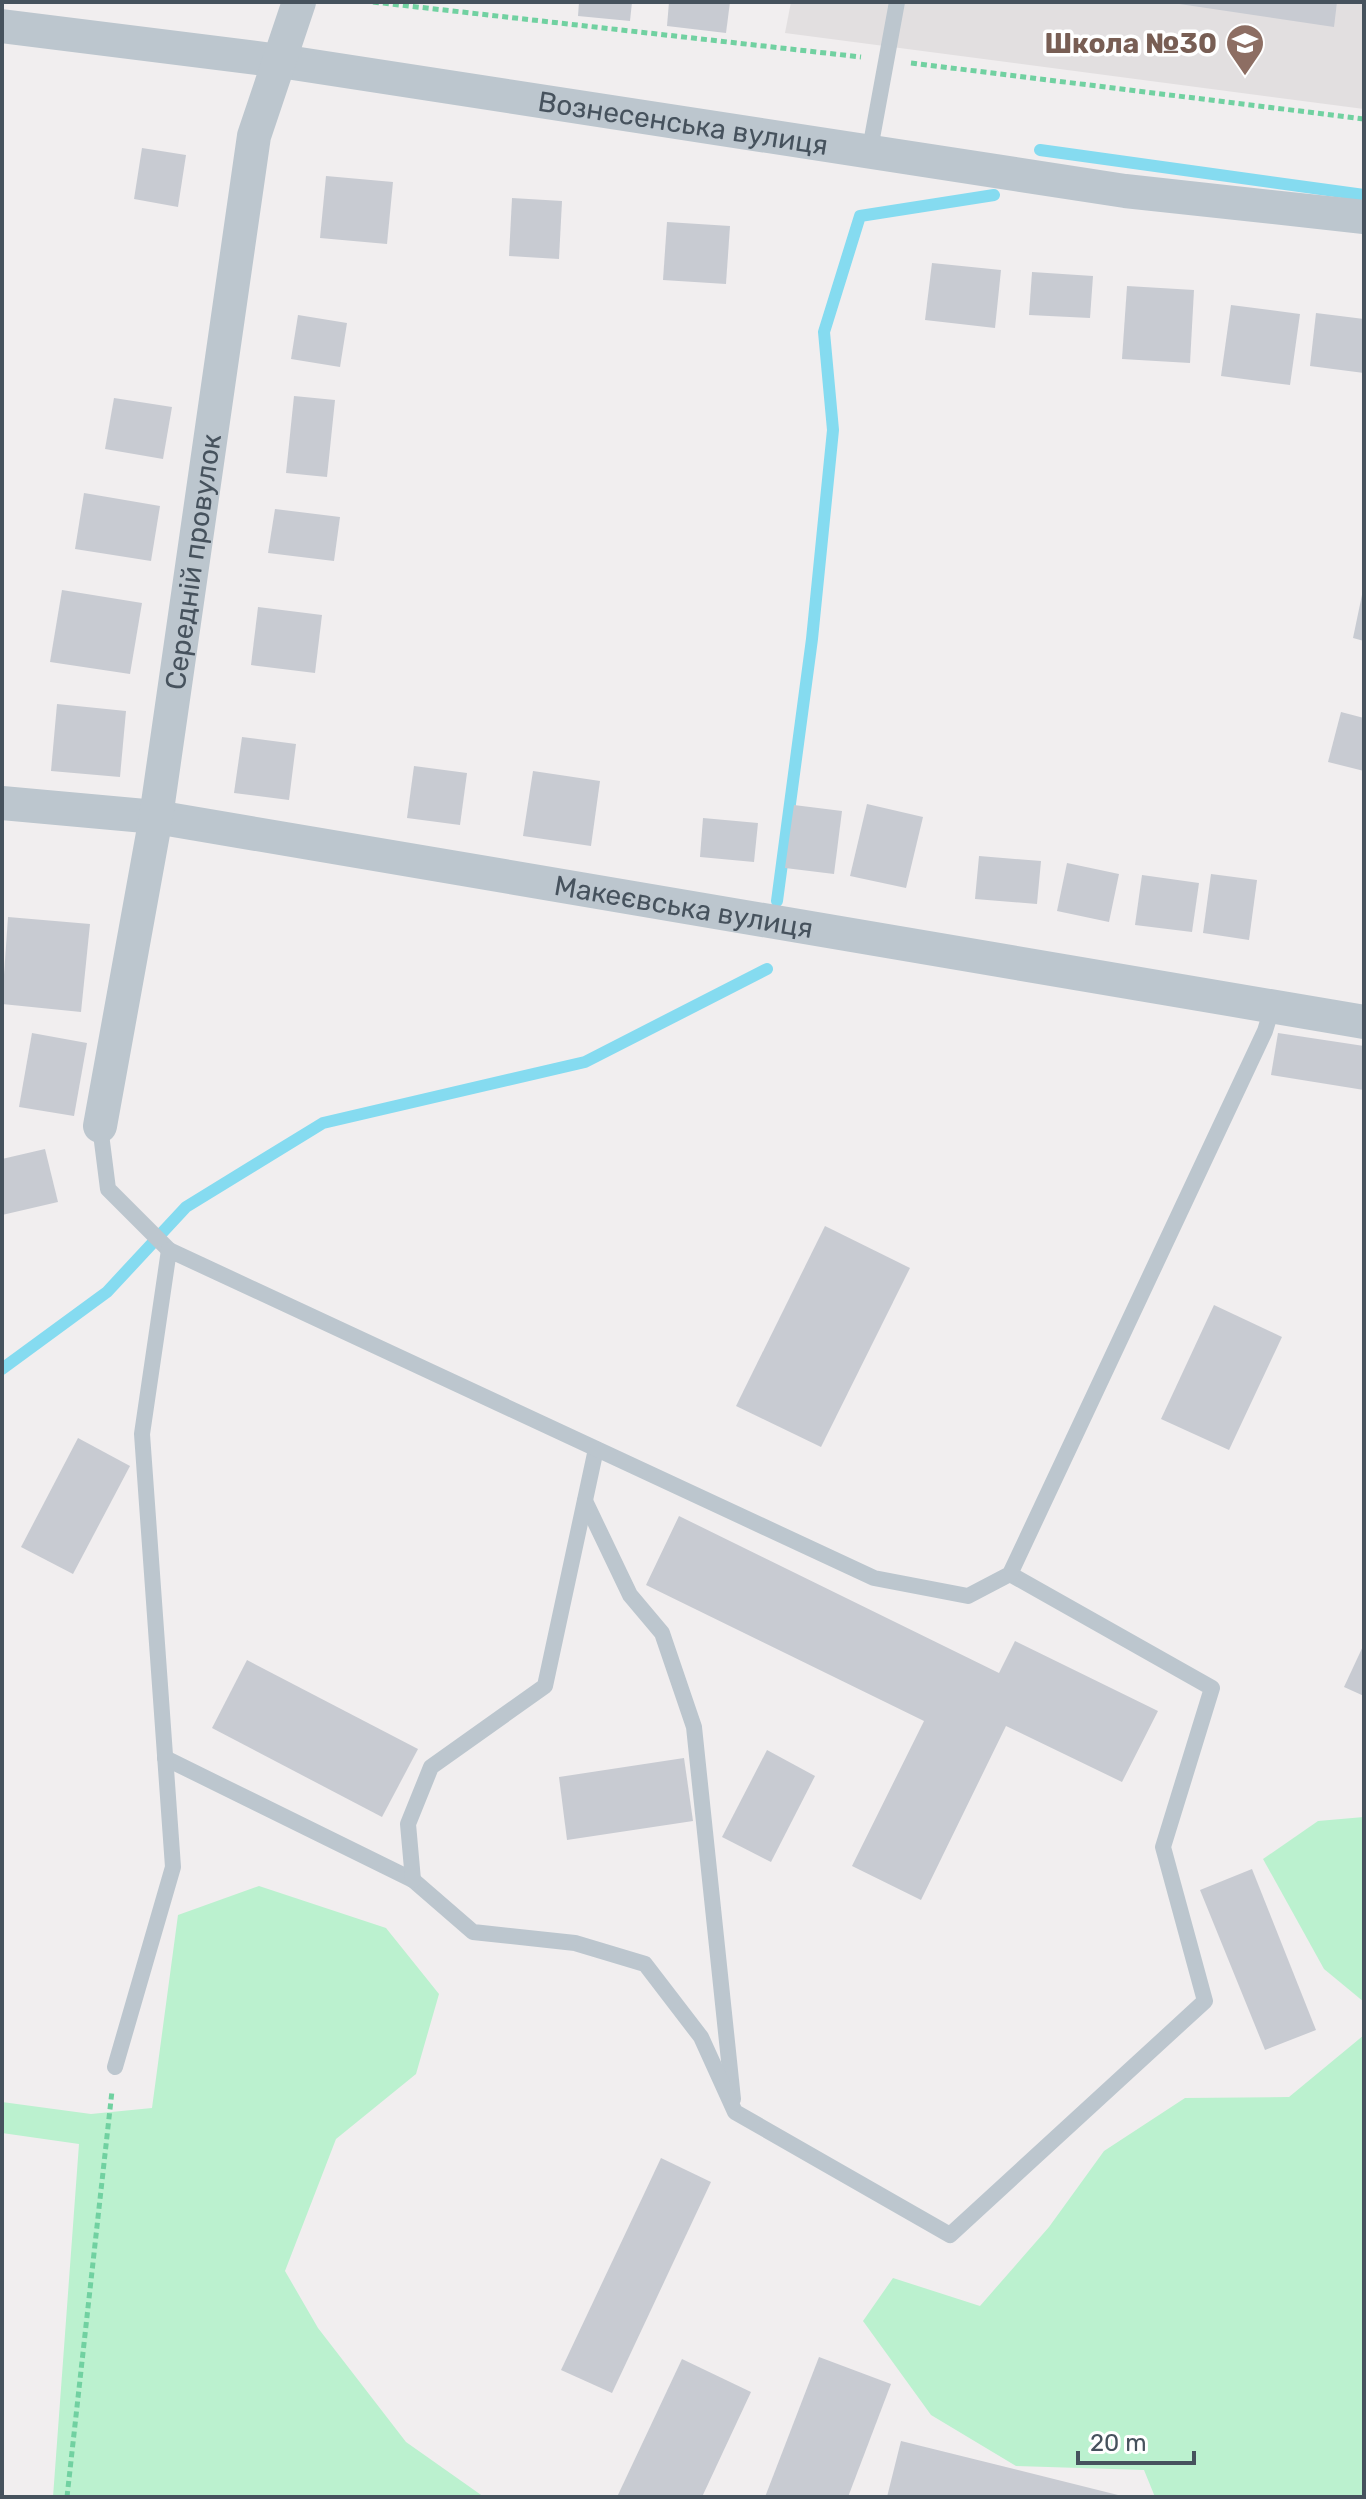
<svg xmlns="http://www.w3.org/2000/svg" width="1366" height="2499" font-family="Rubik,sans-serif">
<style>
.education{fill:#e2dfe0}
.green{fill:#bbf1cf}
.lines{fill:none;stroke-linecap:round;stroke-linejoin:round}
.stream{stroke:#85dbf0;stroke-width:12}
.building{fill:#c8cbd2}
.path{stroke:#71d1a1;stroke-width:5;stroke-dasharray:6 4;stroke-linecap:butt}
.lane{stroke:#bcc6ce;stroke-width:16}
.street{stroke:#bcc6ce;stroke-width:34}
.labels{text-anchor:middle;stroke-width:7;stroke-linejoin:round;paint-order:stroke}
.education-label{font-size:28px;font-weight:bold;fill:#785e54;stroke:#fff;text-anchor:end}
.street-label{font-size:28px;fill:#46525d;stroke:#fff}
</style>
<rect width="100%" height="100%" fill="#f1eeef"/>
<!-- education -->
<path class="education" d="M791 2H1364V109L785 33Z"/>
<!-- green -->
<g class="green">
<path d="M1364 1817V2002L1324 1969 1263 1859 1318 1821Z"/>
<path d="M259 1886 386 1928 439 1994 416 2074 336 2139 285 2271 318 2328 406 2442 484 2497H53L79 2144 2 2133V2102L91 2114 152 2108 178 1915Z"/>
<path d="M1364 2035V2497H1155L1144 2470 1016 2466 931 2415 863 2321 893 2278 980 2306 1049 2227 1104 2151 1185 2098 1289 2097Z"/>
</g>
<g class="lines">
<!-- stream -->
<g class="stream">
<path d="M1040 150 1364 195"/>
<path d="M777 901 812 639 833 430 824 332 860 216 994 195"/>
<path d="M2 1369 107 1292 186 1207 323 1123 585 1062 767 969"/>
</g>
</g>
<!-- building -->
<g class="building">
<path d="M579 2H632L630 21 578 16Z"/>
<path d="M669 2H730L726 33 667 26Z"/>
<path d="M1166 2H1337L1334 27Z"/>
<path d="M142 148 186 155 178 207 134 199Z"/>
<path d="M326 176 393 182 387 244 320 238Z"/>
<path d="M512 198 562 201 559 259 509 256Z"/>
<path d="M667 222 730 226 726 284 663 280Z"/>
<path d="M932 263 1001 270 995 328 925 320Z"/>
<path d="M1032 272 1093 276 1090 318 1029 315Z"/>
<path d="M1127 286 1194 290 1190 363 1122 359Z"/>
<path d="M1231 305 1300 314 1290 385 1221 376Z"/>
<path d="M1316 313 1364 319V373L1310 366Z"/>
<path d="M298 315 347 323 340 367 291 359Z"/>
<path d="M294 396 335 400 327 477 286 473Z"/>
<path d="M114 398 172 407 163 459 105 449Z"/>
<path d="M84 493 160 506 151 561 75 549Z"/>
<path d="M275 509 340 517 334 561 268 553Z"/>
<path d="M62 590 142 603 130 674 50 662Z"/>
<path d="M1363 590 1364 591V641L1353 638Z"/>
<path d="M258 607 322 615 315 673 251 665Z"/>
<path d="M57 704 126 711 120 777 51 771Z"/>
<path d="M1341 712 1364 718V771L1328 762Z"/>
<path d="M242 737 296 744 289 800 234 793Z"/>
<path d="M414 766 467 773 460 825 407 818Z"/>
<path d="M533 771 600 781 591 846 523 836Z"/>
<path d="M867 804 923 817 906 888 850 876Z"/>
<path d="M794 805 842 811 834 874 785 868Z"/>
<path d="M703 818 758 823 754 862 700 857Z"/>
<path d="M979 856 1041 861 1037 904 975 899Z"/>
<path d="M1067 863 1119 874 1109 922 1057 911Z"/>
<path d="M1211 874 1257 880 1249 940 1203 933Z"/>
<path d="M1142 875 1199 883 1192 932 1135 925Z"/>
<path d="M8 917 90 924 81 1012 2 1004Z"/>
<path d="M32 1033 87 1043 74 1116 19 1107Z"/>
<path d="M1278 1033 1364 1046V1090L1271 1075Z"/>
<path d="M45 1149 58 1202 2 1215V1159Z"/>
<path d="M825 1226 910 1268 821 1447 736 1406Z"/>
<path d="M1214 1305 1282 1337 1229 1450 1161 1419Z"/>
<path d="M78 1438 130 1466 73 1574 21 1547Z"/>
<path d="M679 1516 999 1673 1015 1641 1158 1711 1122 1782 1006 1726 921 1900 852 1866 924 1721 646 1585Z"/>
<path d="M1364 1644V1696L1344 1687Z"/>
<path d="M247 1660 418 1749 382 1817 212 1728Z"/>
<path d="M767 1750 815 1776 771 1862 722 1837Z"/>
<path d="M684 1758 693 1821 567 1840 559 1777Z"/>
<path d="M1252 1869 1316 2030 1265 2050 1200 1890Z"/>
<path d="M661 2158 711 2182 612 2393 561 2370Z"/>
<path d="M819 2357 891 2384 848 2497H765Z"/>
<path d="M682 2359 751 2392 702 2497H617Z"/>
<path d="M901 2441 1122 2496V2497H887Z"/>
</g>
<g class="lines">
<!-- path -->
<g class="path">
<path d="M373 2 861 57"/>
<path d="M911 63 1364 119"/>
<path d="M67 2497 112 2091"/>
</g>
<!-- lane -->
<g class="lane">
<path d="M870 149 897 2"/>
<path d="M100 1126 108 1189 169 1250"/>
<path d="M585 1501 630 1595 662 1633 694 1727 733 2099"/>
<path d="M165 1758 413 1880 473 1932 575 1943 645 1964 701 2037 735 2112 950 2235 1205 2001 1163 1847 1212 1688 1010 1574"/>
<path d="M413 1880 408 1824 431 1767 545 1686 596 1449"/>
<path d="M115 2067 173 1867 142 1434 169 1250 874 1578 968 1596 1010 1574 1265 1031 1272 1008"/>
</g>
<!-- street -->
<g class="street">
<path id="s1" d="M2 26 280 61 1125 191 1364 217"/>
<path id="s2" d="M2 803 156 817 1364 1022"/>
<path id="s3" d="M100 1126 156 817 254 136 299 2"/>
</g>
</g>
<!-- icons -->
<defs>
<symbol id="school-pin" viewBox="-11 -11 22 30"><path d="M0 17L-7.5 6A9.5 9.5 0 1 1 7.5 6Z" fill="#8d6e63" stroke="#fff"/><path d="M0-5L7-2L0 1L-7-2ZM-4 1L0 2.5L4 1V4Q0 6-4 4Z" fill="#fff"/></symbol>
</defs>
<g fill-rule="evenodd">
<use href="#school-pin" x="1223" y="21" width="44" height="60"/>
</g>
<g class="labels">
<!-- education labels -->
<g class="education-label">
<text x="1217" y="53">Школа №30</text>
</g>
<!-- street labels -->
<g class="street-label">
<text dy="10" stroke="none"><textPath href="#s1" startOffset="688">Вознесенська вулиця</textPath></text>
<text dy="10" stroke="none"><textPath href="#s3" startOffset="572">Середній провулок</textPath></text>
<text dy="10" stroke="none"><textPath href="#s2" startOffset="690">Макеєвська вулиця</textPath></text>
</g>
</g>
<!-- border -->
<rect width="1366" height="2499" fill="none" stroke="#46525d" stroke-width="8"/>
<!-- scale -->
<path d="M1078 2451v12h116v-12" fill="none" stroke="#46525d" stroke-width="4"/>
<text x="1090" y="2451" font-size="24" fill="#46525d" stroke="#ffffff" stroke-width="6" paint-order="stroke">20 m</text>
</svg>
